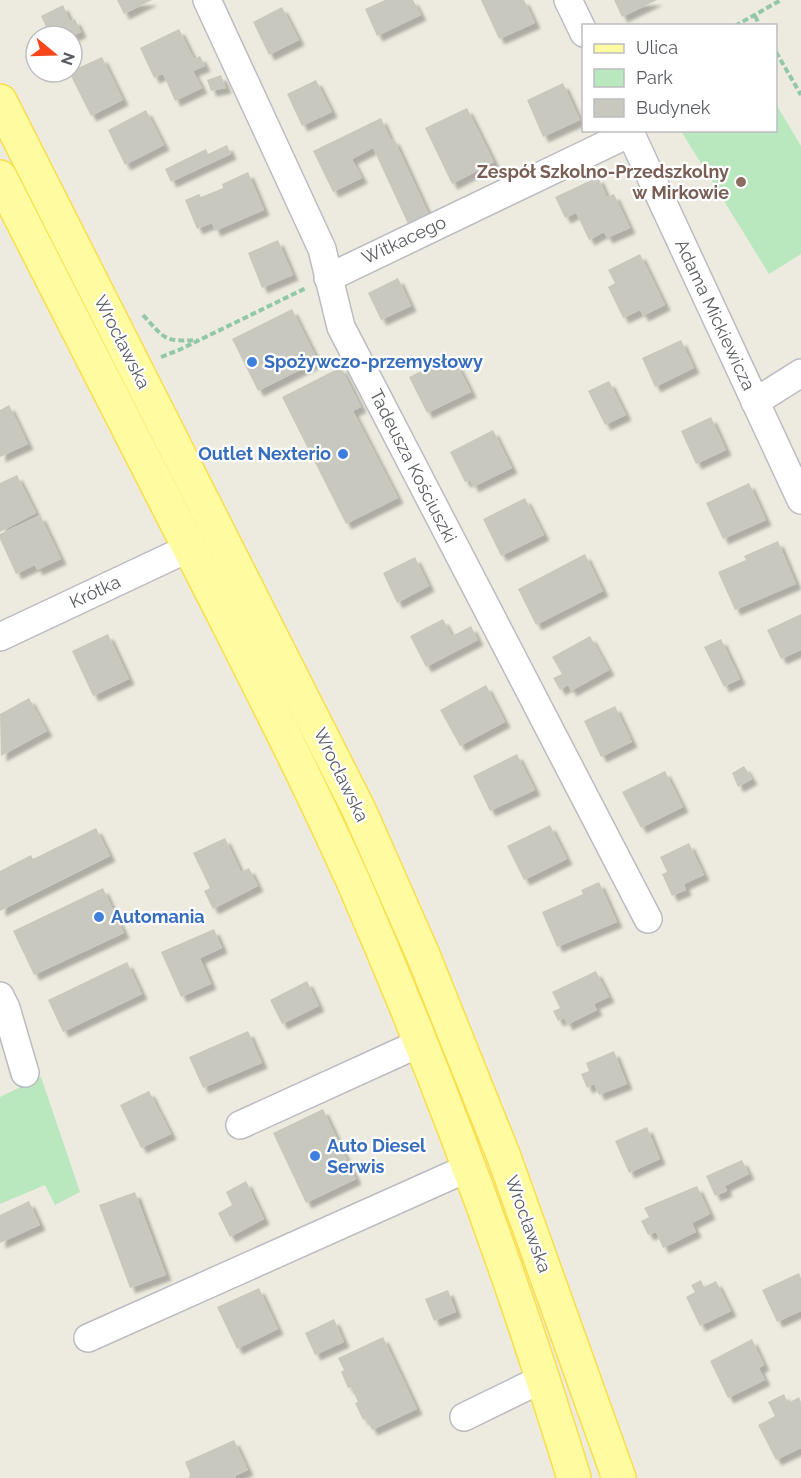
<svg xmlns="http://www.w3.org/2000/svg" width="801" height="1478" font-family="Raleway,sans-serif">
<style>
.green{fill:#b9e7be}
.building{fill:#c9c8be;filter:url(#shadow)}
.lines{fill:none;stroke-linecap:round;stroke-linejoin:round}
.minor-casing{stroke:#babcc2;stroke-width:30}
.major-casing{stroke:#fbde49;stroke-width:36}
.path{stroke:#92c7a7;stroke-width:4;stroke-dasharray:6 3;stroke-linecap:butt}
.minor{stroke:#fff;stroke-width:27}
.major{stroke:#fffba1;stroke-width:33}
.education-dot{fill:#8d6e63;stroke:#fff;stroke-width:2}
.shop-dot{fill:#3f7fe0;stroke:#fff;stroke-width:2}
.labels{text-anchor:middle;stroke-width:4.5;stroke-linejoin:round;paint-order:stroke}
.education-label{font-size:18px;font-weight:bold;fill:#785e54;stroke:#fff;text-anchor:end}
.street-label{font-size:18px;fill:#585b61;stroke:#fff}
.shop-label{font-size:18px;font-weight:bold;fill:#366cbe;stroke:#fff;text-anchor:start}
</style>
<defs>
<filter id="shadow"><feDropShadow dx="5.5" dy="5.5" stdDeviation="1.5" flood-color="#0004"/></filter>
</defs>
<rect width="100%" height="100%" fill="#edebdf"/>
<!-- green -->
<g class="green">
<path d="M776 104 801 146V254L769 274 681 131 776 130Z"/>
<path d="M41 1077 80 1192 55 1205 45 1185 0 1204V1097Z"/>
</g>
<!-- building -->
<g class="building">
<path d="M117 0H152L124 14Z"/>
<path d="M385 0H413L421 15 377 36 365 9Z"/>
<path d="M481 0H524L535 23 499 39Z"/>
<path d="M614 0H657L622 17Z"/>
<path d="M63 5 70 21 75 19 81 32 73 36H56L53 31 49 33 41 16Z"/>
<path d="M282 7 299 40 269 55 253 22Z"/>
<path d="M179 29 194 59 200 56 205 66 193 71 202 88 175 101 163 74 154 78 140 48Z"/>
<path d="M102 57 123 100 91 116 69 72Z"/>
<path d="M221 75 226 88 211 91 207 80Z"/>
<path d="M316 80 332 112 302 126 287 94Z"/>
<path d="M563 83 580 120 543 137 527 100Z"/>
<path d="M467 108 494 162 452 184 425 128Z"/>
<path d="M146 110 164 145 125 165 108 130Z"/>
<path d="M381 118 391 140 394 139 430 217 409 226 373 148 352 159 362 178 333 192 313 151Z"/>
<path d="M227 145 231 154 171 182 165 169 206 149 208 154Z"/>
<path d="M248 172 264 210 215 231 212 223 197 229 185 200 199 194 201 197 223 188 222 184Z"/>
<path d="M598 177 607 197 614 194 630 228 607 238 604 232 589 240 576 213 565 218 555 197Z"/>
<path d="M278 240 293 275 262 288 248 253Z"/>
<path d="M640 254 665 305 643 316 640 310 623 318 608 287 615 283 608 270Z"/>
<path d="M398 278 411 306 381 320 368 293Z"/>
<path d="M292 309 318 361 258 391 232 339Z"/>
<path d="M681 340 694 368 655 387 642 358Z"/>
<path d="M453 356 471 392 427 413 409 377Z"/>
<path d="M341 367 361 407 353 411 398 498 346 524 282 397Z"/>
<path d="M609 381 626 415 605 425 588 391Z"/>
<path d="M9 405 28 444 0 457V410Z"/>
<path d="M711 417 726 450 696 464 681 431Z"/>
<path d="M493 430 512 468 473 487 470 480 465 482 450 452Z"/>
<path d="M17 475 36 513 0 532V483Z"/>
<path d="M749 483 766 520 723 539 706 503Z"/>
<path d="M525 498 544 535 501 556 483 519Z"/>
<path d="M40 515 61 559 37 570 35 565 16 574 0 539V534Z"/>
<path d="M778 541 796 584 735 610 718 572 746 560 744 556Z"/>
<path d="M585 554 603 591 536 625 518 589Z"/>
<path d="M415 557 429 586 397 603 383 573Z"/>
<path d="M801 614V650L781 659 767 630Z"/>
<path d="M443 619 452 636 471 626 478 640 426 667 410 636Z"/>
<path d="M108 634 129 679 93 696 72 651Z"/>
<path d="M590 636 609 670 571 691 568 685 560 690 553 678 562 674 552 657Z"/>
<path d="M721 639 740 679 724 687 704 647Z"/>
<path d="M486 685 505 722 460 746 440 710Z"/>
<path d="M29 698 47 731 1 756 0 714Z"/>
<path d="M615 706 632 742 601 757 584 721Z"/>
<path d="M517 754 535 790 490 811 473 776Z"/>
<path d="M744 766 752 779 738 787 732 773Z"/>
<path d="M665 771 683 807 641 828 622 792Z"/>
<path d="M550 825 567 859 524 880 507 846Z"/>
<path d="M96 828 110 856 0 911V871L31 855 33 859Z"/>
<path d="M225 838 241 872 249 868 258 886 213 909 204 891 210 888 193 853Z"/>
<path d="M689 843 704 875 684 884 686 890 672 896 662 874 667 872 660 857Z"/>
<path d="M599 882 617 922 557 947 542 912 583 894 581 890Z"/>
<path d="M103 888 124 933 34 975 13 931Z"/>
<path d="M214 929 222 948 200 958 211 984 181 997 161 952Z"/>
<path d="M127 962 142 994 63 1032 48 1000Z"/>
<path d="M596 971 609 997 594 1004 597 1010 567 1025 564 1018 558 1021 553 1011 560 1008 552 992Z"/>
<path d="M307 981 319 1006 282 1024 270 1000Z"/>
<path d="M248 1031 262 1063 203 1088 189 1057Z"/>
<path d="M614 1051 627 1084 599 1095 594 1084 587 1088 581 1074 589 1071 586 1063Z"/>
<path d="M149 1091 171 1134 141 1148 120 1105Z"/>
<path d="M323 1109 356 1179 306 1203 273 1133Z"/>
<path d="M647 1127 660 1159 629 1173 615 1141Z"/>
<path d="M742 1160 749 1174 725 1186 727 1191 715 1196 706 1176Z"/>
<path d="M246 1181 264 1219 230 1237 218 1213 232 1205 226 1192Z"/>
<path d="M697 1186 710 1214 692 1223 696 1232 663 1248 656 1232 648 1235 641 1221 649 1217 644 1208Z"/>
<path d="M135 1192 166 1275 130 1288 99 1205Z"/>
<path d="M29 1201 40 1225 0 1243V1215Z"/>
<path d="M799 1273 801 1278V1311L777 1322 762 1290Z"/>
<path d="M701 1280 704 1287 716 1281 731 1311 700 1326 686 1297 695 1292 691 1285Z"/>
<path d="M259 1288 278 1329 237 1349 217 1307Z"/>
<path d="M448 1290 456 1312 434 1321 425 1299Z"/>
<path d="M334 1319 344 1342 315 1355 305 1333Z"/>
<path d="M383 1337 417 1409 372 1430 366 1418 363 1420 355 1403 358 1402 351 1387 348 1388 341 1372 344 1370 338 1358Z"/>
<path d="M752 1339 764 1365 759 1368 765 1380 728 1398 710 1361Z"/>
<path d="M784 1394 788 1403 799 1397 801 1402V1448L776 1460 758 1425 775 1416 768 1402Z"/>
<path d="M234 1440 248 1470 235 1476 236 1478H189L190 1474 185 1462Z"/>
</g>
<g class="lines">
<defs>
<g id="minor">
<path d="M207 0 322 249 341 327 648 919"/>
<path d="M568 0 584 33"/>
<path d="M629 130 801 500"/>
<path d="M328 278 630 133"/>
<path d="M755 402 801 373"/>
<path d="M0 637 189 548"/>
<path d="M0 996 6 1008 25 1073"/>
<path d="M240 1125 420 1043"/>
<path d="M88 1338 468 1168"/>
<path d="M464 1417 544 1378"/>
</g>
<g id="major">
<path d="M0 101 359 810 423 955 504 1157 619 1478"/>
<path d="M0 177C71 317 143 457 215 598 262 691 310 785 353 881 438 1075 512 1275 574 1478"/>
</g>
</defs>
<!-- minor casing -->
<use href="#minor" class="minor-casing"/>
<!-- major casing -->
<use href="#major" class="major-casing"/>
<!-- path -->
<g class="path">
<path d="M755 16 760 26"/>
<path d="M735 26 781 0"/>
<path d="M776 52 801 95"/>
<path d="M143 315C165 339 164 342 197 340"/>
<path d="M161 357 179 350 306 288"/>
</g>
<!-- minor -->
<use href="#minor" class="minor"/>
<!-- major -->
<use href="#major" class="major"/>
</g>
<!-- markers -->
<circle class="education-dot" cx="741" cy="182" r="6"/>
<g class="shop-dot">
<circle cx="252" cy="362" r="6"/>
<circle cx="343" cy="454" r="6"/>
<circle cx="99" cy="917" r="6"/>
<circle cx="315" cy="1156" r="6"/>
</g>
<g class="labels">
<!-- education labels -->
<g class="education-label">
<text x="729" y="178">Zespół Szkolno-Przedszkolny<tspan x="729" dy="21">w Mirkowie</tspan></text>
</g>
<!-- street labels -->
<g class="street-label">
<text transform="translate(404 240) rotate(-25)" y="6">Witkacego</text>
<text transform="translate(715 315) rotate(65)" y="6">Adama Mickiewicza</text>
<text transform="translate(122 342) rotate(63)" y="6">Wrocławska</text>
<text transform="translate(413 466) rotate(63)" y="6">Tadeusza Kościuszki</text>
<text transform="translate(95 592) rotate(-25)" y="6">Krótka</text>
<text transform="translate(341 775) rotate(64)" y="6">Wrocławska</text>
<text transform="translate(528 1224) rotate(70)" y="6">Wrocławska</text>
</g>
<!-- shop labels -->
<g class="shop-label">
<text x="264" y="368">Spożywczo-przemysłowy</text>
<text x="331" y="460" text-anchor="end">Outlet Nexterio</text>
<text x="111" y="923">Automania</text>
<text x="327" y="1152">Auto Diesel<tspan x="327" dy="21">Serwis</tspan></text>
</g>
</g>
<!-- legend -->
<rect x="582" y="24" width="195" height="108" fill="#ffffff" stroke="#bcbdc0" stroke-width="1.5"/>
<rect x="594" y="44" width="30" height="9" fill="#fffba1" stroke="#bcbdc0" stroke-width="1.5"/>
<text x="636" y="54" font-size="18" fill="#585b61">Ulica</text>
<rect x="594" y="69" width="30" height="18" fill="#b9e7be" stroke="#bcbdc0" stroke-width="1.5"/>
<text x="636" y="84" font-size="18" fill="#585b61">Park</text>
<rect x="594" y="99" width="30" height="18" fill="#c9c8be" stroke="#bcbdc0" stroke-width="1.5"/>
<text x="636" y="114" font-size="18" fill="#585b61">Budynek</text>
<!-- north arrow -->
<g transform="translate(54 54) rotate(109)"><circle r="28" fill="#ffffff" stroke="#bcbdc0" stroke-width="1.5"/>
<path d="M0-4.5L10 22L0 15L-10 22Z" fill="#f5461c"/>
<text y="-9" font-size="16" font-weight="bold" text-anchor="middle" fill="#585b61">N</text>
</g>
</svg>
